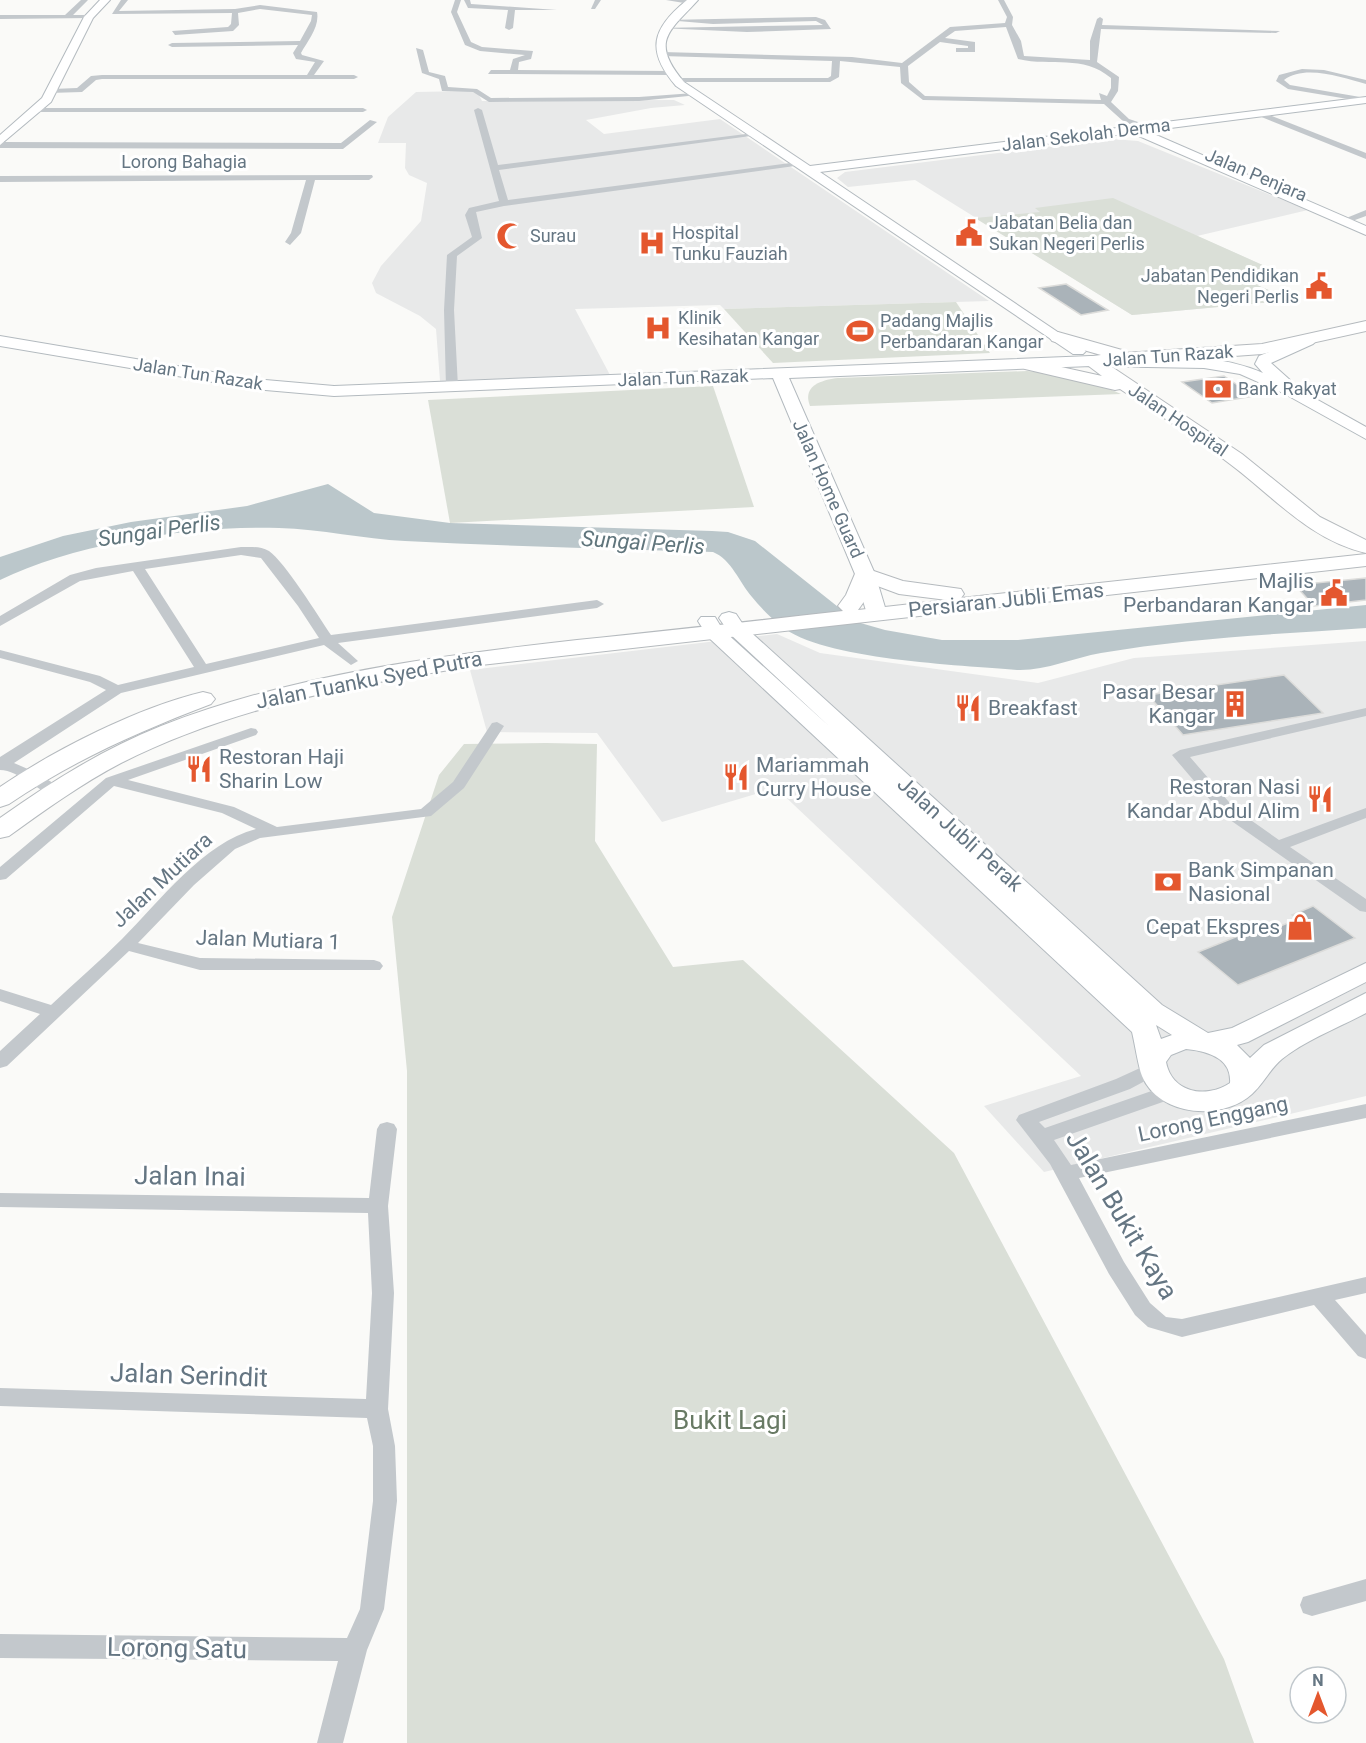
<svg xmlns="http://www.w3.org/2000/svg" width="1366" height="1743" font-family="Roboto,sans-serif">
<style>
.built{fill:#e8e9e9}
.green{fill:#dadfd7}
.water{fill:#bbc7cb}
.building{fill:#aab3b9;stroke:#dcdcda;stroke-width:1.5}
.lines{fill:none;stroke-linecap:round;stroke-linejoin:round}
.secondary-casing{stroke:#b3babf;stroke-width:2}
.primary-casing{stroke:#b5babe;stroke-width:2}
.street{fill:#c3c8cc;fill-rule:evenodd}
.secondary{fill:#fff;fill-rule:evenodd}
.primary{fill:#fff;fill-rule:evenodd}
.labels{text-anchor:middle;stroke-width:6;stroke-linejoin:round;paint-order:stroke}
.far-street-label{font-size:18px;fill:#657683;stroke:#fff}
.far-poi-label{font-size:18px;fill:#657683;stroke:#fff;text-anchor:start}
.poi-label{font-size:21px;fill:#657683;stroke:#fff;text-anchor:end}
.street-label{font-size:21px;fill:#657683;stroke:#fff}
.water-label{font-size:22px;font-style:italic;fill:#60757c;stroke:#fff}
.near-street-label{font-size:26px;fill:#657683;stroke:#fff}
.near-park-label{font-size:26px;fill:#687a64;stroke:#fff}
</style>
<rect width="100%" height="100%" fill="#fafaf8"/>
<!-- built -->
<g class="built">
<path d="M468 91 478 93 482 101 674 100 685 105 651 108 586 120 604 134 720 119 989 301 724 309 720 305 575 309 610 375 440 381 436 329 420 316 376 293 372 283 381 266 421 221 427 183 409 175 405 168 406 143H378L388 117 416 92Z"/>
<path d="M1112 139 1138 141 1308 210 1197 236 1276 271 1280 279 1257 285 1292 300 1132 315 915 180 848 187 837 178 845 172Z"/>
<path d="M777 634 820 653 1038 683 1134 658 1366 641V1096L1044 1172 984 1106 1081 1076 776 788 662 822 597 733 487 732 470 670Z"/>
</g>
<!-- green -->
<g class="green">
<path d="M1113 198 1276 271 1280 279 1257 285 1292 300 1132 315 975 218 1040 212 1035 208Z"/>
<path d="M956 302 990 353 773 363 724 309Z"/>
<path d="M1027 371C1058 373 1093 381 1121 394L810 406C802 386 821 380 838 378Z"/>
<path d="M713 386 754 507 450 523 428 400Z"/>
<path d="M546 743 597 744 595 841 673 967 743 960 954 1153 1224 1659 1254 1743H407V1071L392 917 439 775 464 744Z"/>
</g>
<!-- water -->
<path class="water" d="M328 484 374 513 450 523 712 531 728 532 755 541 857 622 885 630 942 640H1018L1366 605V628C1278 634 1188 638 1101 653 1073 658 1045 671 1017 670 961 665 822 660 781 626 771 618 760 607 752 597 739 582 732 560 713 552 611 549 508 546 405 541 363 539 321 529 279 528 195 525 75 543 0 580V557L63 536 131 522 247 506Z"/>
<!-- building -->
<g class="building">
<path d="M1066 284 1108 310 1081 315 1039 288Z"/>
<path d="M1224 376 1254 396 1212 403 1182 382Z"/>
<path d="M1366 578V600L1314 606 1295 585Z"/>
<path d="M1284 675 1323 713 1183 735 1148 695Z"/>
<path d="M1313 906 1355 938 1238 985 1198 952 1258 928 1264 933 1297 919 1292 915Z"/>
</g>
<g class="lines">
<defs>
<g id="secondary">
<path d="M100 0H110L93 18 51 102 0 145V135L42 98 84 17Z"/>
<path d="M687 0H698C670 31 649 41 684 82L810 166 1366 97V103L1147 131 1366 226V235L1132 133 820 172 1086 351 1083 354H1073L676 86C646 51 651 29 687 0Z"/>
<path d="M0 336 254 379 334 386 1091 356C1147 357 1211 350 1263 373L1255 364 1259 356 1308 336 1313 338 1316 341 1313 344 1271 363 1290 380 1291 385 1366 427V439L1285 394 1240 374 1204 368 1091 366 789 378 875 574 887 614 884 618H870L867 614 855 574 773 378 334 396 254 389 0 346Z"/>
<path d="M729 612 736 614 744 626 1162 1005 1208 1033 1232 1028 1366 963V982L1248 1042 1237 1045 1250 1058 1264 1045 1366 993V1013C1340 1027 1304 1041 1282 1059 1270 1069 1264 1083 1252 1094 1223 1121 1159 1117 1142 1076 1138 1066 1135 1044 1132 1032L708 637 698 621 701 617H715L723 630 830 727 730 634 719 618 722 614ZM1156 1025 1172 1035 1161 1039ZM1186 1049C1207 1051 1232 1058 1230 1083 1206 1099 1172 1093 1166 1062L1171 1055Z"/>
</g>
<g id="primary">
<path d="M1366 321V331L1262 354 1109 365 1242 454 1320 517 1366 540V553C1310 540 1274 497 1230 464 1195 437 1157 414 1120 389L1115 390 1025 369 1016 364 1025 359 1102 376 1082 361 1085 357 1101 355 1052 341 1049 337 1052 333 1058 332 1122 350 1124 353 1262 344Z"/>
<path d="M1366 554V566L481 665C357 684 234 706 121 763 81 784 45 810 9 836L0 838V818C51 782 103 749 161 726 294 674 436 656 577 640 666 631 755 621 843 611L838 606 846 595 857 569 865 568 903 581 961 589 964 594 961 598ZM872 584 899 594 947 600 858 610 868 596Z"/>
<path d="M203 692 211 694 215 699 211 704C140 731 72 761 9 804L0 807V787C56 749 137 708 203 692Z"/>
</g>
</defs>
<!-- secondary casing -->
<use href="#secondary" class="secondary-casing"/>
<!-- primary casing -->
<use href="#primary" class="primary-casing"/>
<!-- street -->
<g class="street">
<path d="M81 0H88L73 15H89L91 18 0 19V15H65Z"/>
<path d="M121 0H128L119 11 235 9 260 5 317 12C320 27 307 42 301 53L302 55 324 61 314 75H354L358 77 354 79H102L96 80 82 92 49 93 52 89 77 88 91 76 102 75H307L315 62 296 59 293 53 298 45 172 47 168 45 172 43 300 41 311 21 312 15 260 9 238 13 239 25 233 31 175 35 172 31 228 27 231 24 232 13 112 14Z"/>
<path d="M455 0H461L457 12 471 42 482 47 533 51 531 59 519 62 518 70 670 71 674 73 670 75 488 74 491 70H510L513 59 525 55 480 51 465 45 451 12Z"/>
<path d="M464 0H470L471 4 557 10H515L513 28 509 30 505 28 508 10 468 8Z"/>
<path d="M595 0H601L595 9H591Z"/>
<path d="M666 0H690L693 2 690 4Z"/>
<path d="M998 0H1004L1013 17 1012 25 1021 41 1024 56 1090 60V41L1097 19 1100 17 1103 19 1102 25 1280 31 1276 33 1101 29 1097 62 1119 77 1118 91 1111 102 1129 119 1150 126 1147 130 1124 122 1104 104 923 100 901 83 900 67 840 61 839 77 830 82H676L673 78H828L831 76 832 61 662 56 658 54 662 52 852 57 902 63 950 27 1005 23 1007 17ZM1006 27 1018 59C1053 67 1082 54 1111 78V88L1107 96 1099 93 1101 100 925 96 909 82 908 66 940 42 968 46V48H956V52H975V42L945 38 955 31Z"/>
<path d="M816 17 825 20 831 29 747 32 659 28 823 25 816 21 713 24 666 20Z"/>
<path d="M416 48 423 50 429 72 445 76 448 87 477 89 491 98 639 97 694 93 698 95 639 101 489 102 473 92 442 91 439 79 422 73Z"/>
<path d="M1302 69 1324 70 1366 80V84C1343 78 1305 64 1284 80L1290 85 1366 98V102L1288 89 1276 81 1279 75Z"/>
<path d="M37 108H363L367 110 363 112H34Z"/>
<path d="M478 108 482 110 498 165 754 133 758 135 499 170 508 200 798 162 802 165 504 206 476 212 482 238 457 256 454 310 458 387 452 390 446 387 444 310 447 255 472 237 465 215 469 208 499 201 474 110Z"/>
<path d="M1262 112 1366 153V159L1259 116Z"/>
<path d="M370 120 377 122 343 149 0 148V142L341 143Z"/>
<path d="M372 175 373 177 369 180H315L301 233 290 245 285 242 291 233 306 180 0 182V176Z"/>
<path d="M1366 210V216L1344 224 1339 221Z"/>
<path d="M241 547C251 547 260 546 269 551 284 561 319 617 331 635L597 600 604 604 597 608 338 643 358 661 351 665 324 645 121 693 14 763 37 773 61 788 63 791 61 794C43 799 21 770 0 770V757L106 690 90 682 0 658V650L100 676 118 685 194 667 133 571 80 581 0 626V616L70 575 96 568ZM241 555 261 558 298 606 319 638 206 664 145 569Z"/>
<path d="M1366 708V716L1190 757 1235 809 1279 840 1366 808V818L1290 847 1366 899V912L1360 911 1223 815 1172 755 1180 750Z"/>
<path d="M497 722 504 726 464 788 431 816 260 838 235 849 194 885 138 943 200 958 374 960 380 962 383 966 380 970H200L129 951 7 1066 0 1068V1051L40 1014 0 1001V989L51 1005C74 983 99 962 122 939 159 902 204 842 256 829L222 813 114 786 6 879 0 880V867L106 778 251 728 256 729 258 732 256 735 128 780 234 807 277 827 421 809 453 782 492 723Z"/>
<path d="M1151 1063 1158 1064 1160 1069 1158 1074 1130 1089 1039 1122 1045 1128 1163 1087H1177L1179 1092 1177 1097 1054 1140 1071 1165 1366 1104V1118L1079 1178 1124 1262 1150 1303 1166 1317 1182 1319 1366 1277V1293L1335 1300 1366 1335V1359L1358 1356 1314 1305 1182 1337 1148 1327 1135 1315 1109 1274 1050 1164 1016 1120 1019 1115 1116 1079Z"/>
<path d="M387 1122 394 1124 397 1129 388 1206 394 1293 388 1409 395 1446 397 1501 384 1609 367 1650 343 1743H317L338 1661 0 1658V1634L347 1638 360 1609 373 1501V1446L367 1418 0 1406V1388L366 1399 372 1293 368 1213 0 1207V1193L369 1198 377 1129 380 1124Z"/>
<path d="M1366 1579V1601L1312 1616 1303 1613 1300 1605 1303 1597Z"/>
</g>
<!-- secondary -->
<use href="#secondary" class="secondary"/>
<!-- primary -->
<use href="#primary" class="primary"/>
</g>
<!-- icons -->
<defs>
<symbol id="civic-bare" viewBox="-9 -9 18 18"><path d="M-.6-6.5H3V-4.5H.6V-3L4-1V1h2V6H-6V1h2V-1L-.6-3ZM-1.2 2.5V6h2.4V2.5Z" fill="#e4572e" stroke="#fff" stroke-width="2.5" paint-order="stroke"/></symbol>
<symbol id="mosque-bare" viewBox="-9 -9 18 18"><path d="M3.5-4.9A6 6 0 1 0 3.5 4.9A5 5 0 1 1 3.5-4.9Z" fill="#e4572e" stroke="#fff" stroke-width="2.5" paint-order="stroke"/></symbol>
<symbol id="hospital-bare" viewBox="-9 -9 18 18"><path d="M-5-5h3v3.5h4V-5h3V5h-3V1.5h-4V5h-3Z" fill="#e4572e" stroke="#fff" stroke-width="2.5" paint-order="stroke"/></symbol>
<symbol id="stadium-bare" viewBox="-9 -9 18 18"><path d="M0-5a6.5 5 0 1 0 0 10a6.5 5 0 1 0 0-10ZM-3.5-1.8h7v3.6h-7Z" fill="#e4572e" stroke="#fff" stroke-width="2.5" paint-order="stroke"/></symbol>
<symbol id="bank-bare" viewBox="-9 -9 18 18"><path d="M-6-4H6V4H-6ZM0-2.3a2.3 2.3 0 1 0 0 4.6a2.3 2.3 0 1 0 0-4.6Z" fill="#e4572e" stroke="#fff" stroke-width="2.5" paint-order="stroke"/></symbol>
<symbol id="building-bare" viewBox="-9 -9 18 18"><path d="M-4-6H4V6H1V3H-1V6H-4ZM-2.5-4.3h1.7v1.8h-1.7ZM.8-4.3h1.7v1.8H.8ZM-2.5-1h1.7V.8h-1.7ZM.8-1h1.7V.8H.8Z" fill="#e4572e" stroke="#fff" stroke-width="2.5" paint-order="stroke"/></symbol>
<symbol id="restaurant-bare" viewBox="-9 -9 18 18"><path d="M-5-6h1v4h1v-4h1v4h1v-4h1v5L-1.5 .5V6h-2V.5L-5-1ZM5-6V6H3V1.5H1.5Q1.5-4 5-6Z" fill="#e4572e" stroke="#fff" stroke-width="2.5" paint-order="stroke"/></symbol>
<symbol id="shop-bare" viewBox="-9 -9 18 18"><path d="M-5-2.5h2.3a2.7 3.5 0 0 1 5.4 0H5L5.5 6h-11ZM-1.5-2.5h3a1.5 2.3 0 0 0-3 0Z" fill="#e4572e" stroke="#fff" stroke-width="2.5" paint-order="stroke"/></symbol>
</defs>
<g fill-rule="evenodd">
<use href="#civic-bare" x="950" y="214" width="38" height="38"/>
<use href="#mosque-bare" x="491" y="217" width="38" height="38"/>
<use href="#hospital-bare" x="633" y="224" width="38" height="38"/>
<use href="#civic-bare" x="1300" y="267" width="38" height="38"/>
<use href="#hospital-bare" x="639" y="309" width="38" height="38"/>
<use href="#stadium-bare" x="841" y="312" width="38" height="38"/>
<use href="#bank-bare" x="1199" y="370" width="38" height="38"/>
<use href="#civic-bare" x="1315" y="574" width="38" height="38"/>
<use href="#building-bare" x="1216" y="685" width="38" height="38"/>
<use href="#restaurant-bare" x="949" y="689" width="38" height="38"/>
<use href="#restaurant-bare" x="180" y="750" width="38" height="38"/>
<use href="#restaurant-bare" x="717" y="758" width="38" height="38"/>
<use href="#restaurant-bare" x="1301" y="780" width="38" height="38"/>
<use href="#bank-bare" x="1149" y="863" width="38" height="38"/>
<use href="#shop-bare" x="1281" y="908" width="38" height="38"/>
</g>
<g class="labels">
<!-- far-street labels -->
<g class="far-street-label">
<text transform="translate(1086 135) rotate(-7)" y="6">Jalan Sekolah Derma</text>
<text x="184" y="168">Lorong Bahagia</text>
<text transform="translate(1256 175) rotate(23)" y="6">Jalan Penjara</text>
<text transform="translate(1168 356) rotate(-4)" y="6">Jalan Tun Razak</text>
<text transform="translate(198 374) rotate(9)" y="6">Jalan Tun Razak</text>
<text transform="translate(683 378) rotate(-2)" y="6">Jalan Tun Razak</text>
<text transform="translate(1178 420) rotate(34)" y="6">Jalan Hospital</text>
<text transform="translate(828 489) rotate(66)" y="6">Jalan Home Guard</text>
</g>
<!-- far-poi labels -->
<g class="far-poi-label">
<text x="989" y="229">Jabatan Belia dan<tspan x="989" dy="21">Sukan Negeri Perlis</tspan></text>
<text x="672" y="239">Hospital<tspan x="672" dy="21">Tunku Fauziah</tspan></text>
<text x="530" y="242">Surau</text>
<text x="1299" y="282" text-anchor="end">Jabatan Pendidikan<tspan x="1299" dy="21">Negeri Perlis</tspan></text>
<text x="678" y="324">Klinik<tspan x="678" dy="21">Kesihatan Kangar</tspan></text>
<text x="880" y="327">Padang Majlis<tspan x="880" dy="21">Perbandaran Kangar</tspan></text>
<text x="1238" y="395">Bank Rakyat</text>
</g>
<!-- poi labels -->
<g class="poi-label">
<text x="1314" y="588">Majlis<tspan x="1314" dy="24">Perbandaran Kangar</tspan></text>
<text x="1215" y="699">Pasar Besar<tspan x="1215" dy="24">Kangar</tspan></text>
<text x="988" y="715" text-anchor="start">Breakfast</text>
<text x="219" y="764" text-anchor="start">Restoran Haji<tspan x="219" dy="24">Sharin Low</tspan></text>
<text x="756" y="772" text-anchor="start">Mariammah<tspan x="756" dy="24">Curry House</tspan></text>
<text x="1300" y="794">Restoran Nasi<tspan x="1300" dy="24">Kandar Abdul Alim</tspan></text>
<text x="1188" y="877" text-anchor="start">Bank Simpanan<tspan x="1188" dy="24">Nasional</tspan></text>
<text x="1280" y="934">Cepat Ekspres</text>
</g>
<!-- street labels -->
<g class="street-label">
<text transform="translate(1006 600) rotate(-6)" y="7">Persiaran Jubli Emas</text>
<text transform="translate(369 680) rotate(-11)" y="7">Jalan Tuanku Syed Putra</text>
<text transform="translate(960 834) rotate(42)" y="7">Jalan Jubli Perak</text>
<text transform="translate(162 880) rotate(-43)" y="7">Jalan Mutiara</text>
<text transform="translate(268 940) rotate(2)" y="7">Jalan Mutiara 1</text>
<text transform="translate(1213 1119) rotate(-12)" y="7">Lorong Enggang</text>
</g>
<!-- water labels -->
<g class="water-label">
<text transform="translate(159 530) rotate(-8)" y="8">Sungai Perlis</text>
<text transform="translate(643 542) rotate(4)" y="8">Sungai Perlis</text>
</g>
<!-- near-street labels -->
<g class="near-street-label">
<text transform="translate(190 1176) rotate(1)" y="9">Jalan Inai</text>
<text transform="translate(1122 1215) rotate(59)" y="9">Jalan Bukit Kaya</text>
<text transform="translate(189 1375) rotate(2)" y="9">Jalan Serindit</text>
<text transform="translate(177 1648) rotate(1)" y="9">Lorong Satu</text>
</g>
<!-- near-park labels -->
<g class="near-park-label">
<text x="730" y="1429">Bukit Lagi</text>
</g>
</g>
<!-- north arrow -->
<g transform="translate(1318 1695)"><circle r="28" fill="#ffffff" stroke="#c1c8cd" stroke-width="1.5"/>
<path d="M0-4.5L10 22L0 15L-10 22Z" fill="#e4572e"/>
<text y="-9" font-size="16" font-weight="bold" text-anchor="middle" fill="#657683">N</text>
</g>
</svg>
